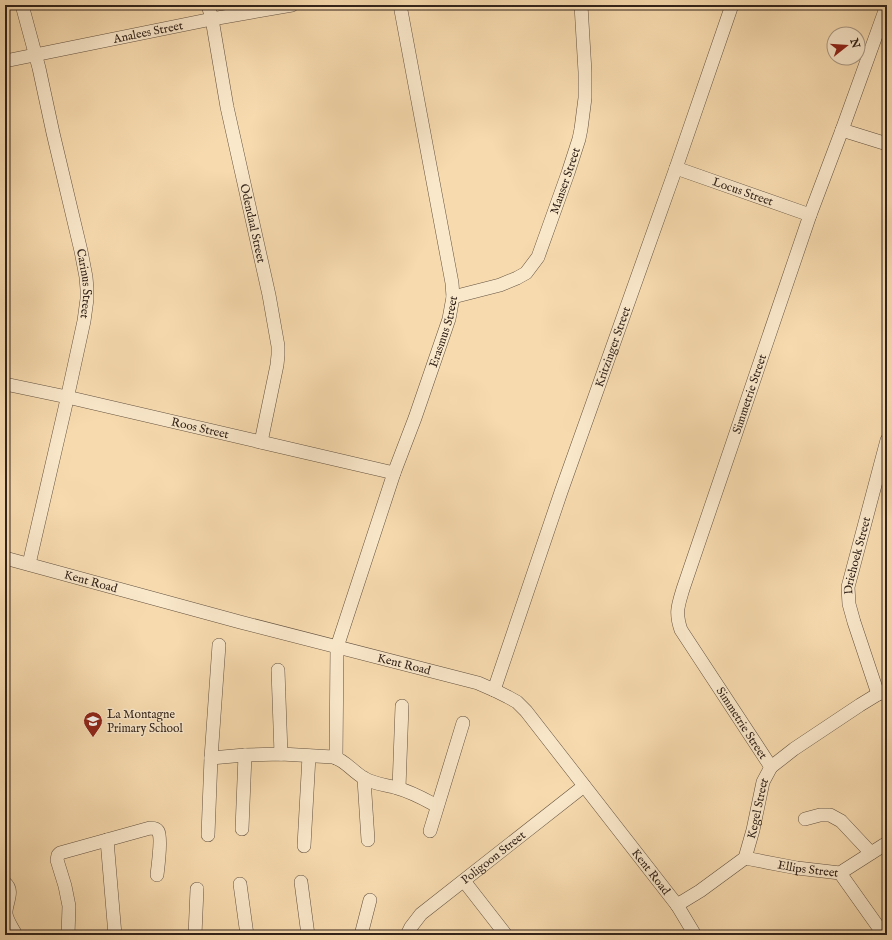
<svg xmlns="http://www.w3.org/2000/svg" width="892" height="940" font-family="'IM FELL English',serif">
<style>
.lines{fill:none;stroke-linecap:round;stroke-linejoin:round}
.minor-casing{stroke:#63513f;stroke-width:14}
.minor{stroke:#fae8cb;stroke-width:13}
.labels{text-anchor:middle;stroke-width:3;stroke-linejoin:round;paint-order:stroke}
.street-label{font-size:12px;fill:#32231a;stroke:#fae8cb}
.poi-label{font-size:12px;fill:#32231a;stroke:#fae8cb;text-anchor:start}
</style>
<rect width="100%" height="100%" fill="#f7dbaf"/>
<filter id="stains"><feTurbulence type="fractalNoise" baseFrequency=".005" numOctaves="4"/><feColorMatrix values="0 0 0 0 .2 0 0 0 0 .09 0 0 0 0 .02 0 0 0 .5 -.17"/></filter>
<radialGradient id="worn" r=".72"><stop offset=".6" stop-color="#630" stop-opacity="0"/><stop offset="1" stop-color="#630" stop-opacity=".3"/></radialGradient>
<g class="lines">
<defs>
<g id="minor">
<path id="s1" d="M22 5 39 68 53 133 81 251 86 277 87 289V299L84 321 65 408 29 564"/>
<path id="s2" d="M208 5 212 19 227 107 269 295 278 346V355L277 365 261 442"/>
<path id="s3" d="M5 61 212 19 292 5"/>
<path d="M842 130 887 144"/>
<path id="s4" d="M676 168 810 215"/>
<path id="s5" d="M453 297 500 285 517 278 526 273 538 257 568 173 579 139 581 129 585 98V72L581 5"/>
<path id="s6" d="M5 384 67 397 394 473"/>
<path id="s7" d="M5 558 240 622 478 683 494 690 508 697 517 702 526 711 677 905 695 935"/>
<path d="M278 670 281 754"/>
<path id="s8" d="M494 690 561 492 676 168 732 5"/>
<path id="s9" d="M878 694 854 622 849 604 848 587 887 440"/>
<path d="M211 758 245 755 281 754 333 757C345 760 353 772 364 778 373 784 387 785 397 788 412 792 424 799 437 806"/>
<path id="s10" d="M336 758 337 647 394 473 415 418 449 319 453 297 452 283 400 5"/>
<path id="s11" d="M771 767 681 630C675 612 678 606 683 589L810 215 842 130 887 5"/>
<path d="M364 779 368 840"/>
<path d="M399 788 402 706"/>
<path d="M805 819 820 815H830L841 821 871 853"/>
<path d="M242 829 245 755"/>
<path d="M430 831 463 723"/>
<path d="M208 835 211 758 219 645"/>
<path d="M107 840 115 935"/>
<path d="M304 846 309 756"/>
<path id="s12" d="M745 858 797 868 840 873 887 843"/>
<path d="M840 873 884 935"/>
<path d="M464 881 506 935"/>
<path d="M301 882 308 935"/>
<path d="M5 883C15 891 5 904 6 914 7 921 13 929 16 935"/>
<path d="M240 884 247 935"/>
<path id="s13" d="M677 905 700 891 745 858 753 830 763 782 771 767 794 749 860 705 878 694 887 692"/>
<path d="M68 935 69 906 65 886 57 860 58 855 60 853 150 828C153 828 156 828 158 831 162 837 158 867 157 875"/>
<path d="M195 935 197 889"/>
<path d="M361 935 370 900"/>
<path id="s14" d="M407 935 411 927 421 914 584 786"/>
</g>
</defs>
<!-- minor casing -->
<use href="#minor" class="minor-casing"/>
<!-- minor -->
<use href="#minor" class="minor"/>
</g>
<!-- icons -->
<defs>
<symbol id="school-pin" viewBox="-11 -11 22 30"><path d="M0 17L-7.5 6A9.5 9.5 0 1 1 7.5 6Z" fill="#8f2418" stroke="#fae8cb"/><path d="M0-5L7-2L0 1L-7-2ZM-4 1L0 2.5L4 1V4Q0 6-4 4Z" fill="#fff"/></symbol>
</defs>
<g fill-rule="evenodd">
<use href="#school-pin" x="82" y="710" width="22" height="30"/>
</g>
<g class="labels">
<!-- street labels -->
<g class="street-label">
<text dy="4" stroke="none"><textPath href="#s3" startOffset="146">Analees Street</textPath></text>
<text dy="4" stroke="none"><textPath href="#s5" startOffset="178">Manser Street</textPath></text>
<text dy="4" stroke="none"><textPath href="#s4" startOffset="71">Locus Street</textPath></text>
<text dy="4" stroke="none"><textPath href="#s2" startOffset="223">Odendaal Street</textPath></text>
<text dy="4" stroke="none"><textPath href="#s1" startOffset="286">Carinus Street</textPath></text>
<text dy="4" stroke="none"><textPath href="#s10" startOffset="444">Erasmus Street</textPath></text>
<text dy="4" stroke="none"><textPath href="#s8" startOffset="363">Kritzinger Street</textPath></text>
<text dy="4" stroke="none"><textPath href="#s11" startOffset="412">Simmetrie Street</textPath></text>
<text dy="4" stroke="none"><textPath href="#s6" startOffset="200">Roos Street</textPath></text>
<text dy="4" stroke="none"><textPath href="#s9" startOffset="144">Driehoek Street</textPath></text>
<text dy="4" stroke="none"><textPath href="#s7" startOffset="89">Kent Road</textPath></text>
<text dy="4" stroke="none"><textPath href="#s7" startOffset="413">Kent Road</textPath></text>
<text transform="translate(742 723) rotate(57)" y="4">Simmetrie Street</text>
<text dy="4" stroke="none"><textPath href="#s13" startOffset="134">Kegel Street</textPath></text>
<text dy="4" stroke="none"><textPath href="#s14" startOffset="117">Poligoon Street</textPath></text>
<text dy="4" stroke="none"><textPath href="#s12" startOffset="64">Ellips Street</textPath></text>
<text dy="4" stroke="none"><textPath href="#s7" startOffset="749">Kent Road</textPath></text>
</g>
<!-- poi labels -->
<g class="poi-label">
<text x="107" y="718">La Montagne<tspan x="107" dy="14">Primary School</tspan></text>
</g>
</g>
<!-- margin -->
<rect width="892" height="940" fill="none" stroke="#f7dbaf" stroke-width="20"/>
<rect x="6" y="6" width="880" height="928" fill="none" stroke="#32231a" stroke-width="2"/>
<rect x="10" y="10" width="872" height="920" fill="none" stroke="#32231a"/>
<!-- north arrow -->
<g transform="translate(846 46) rotate(73)"><circle r="19" fill="#fae8cb" stroke="#aa9984"/>
<path d="M0-3L7 15L0 10L-7 15Z" fill="#8f2418"/>
<text y="-6" font-size="11" font-weight="bold" text-anchor="middle" fill="#32231a">N</text>
</g>
<rect width="100%" height="100%" filter="url(#stains)"/>
<rect width="100%" height="100%" fill="url(#worn)"/>
</svg>
